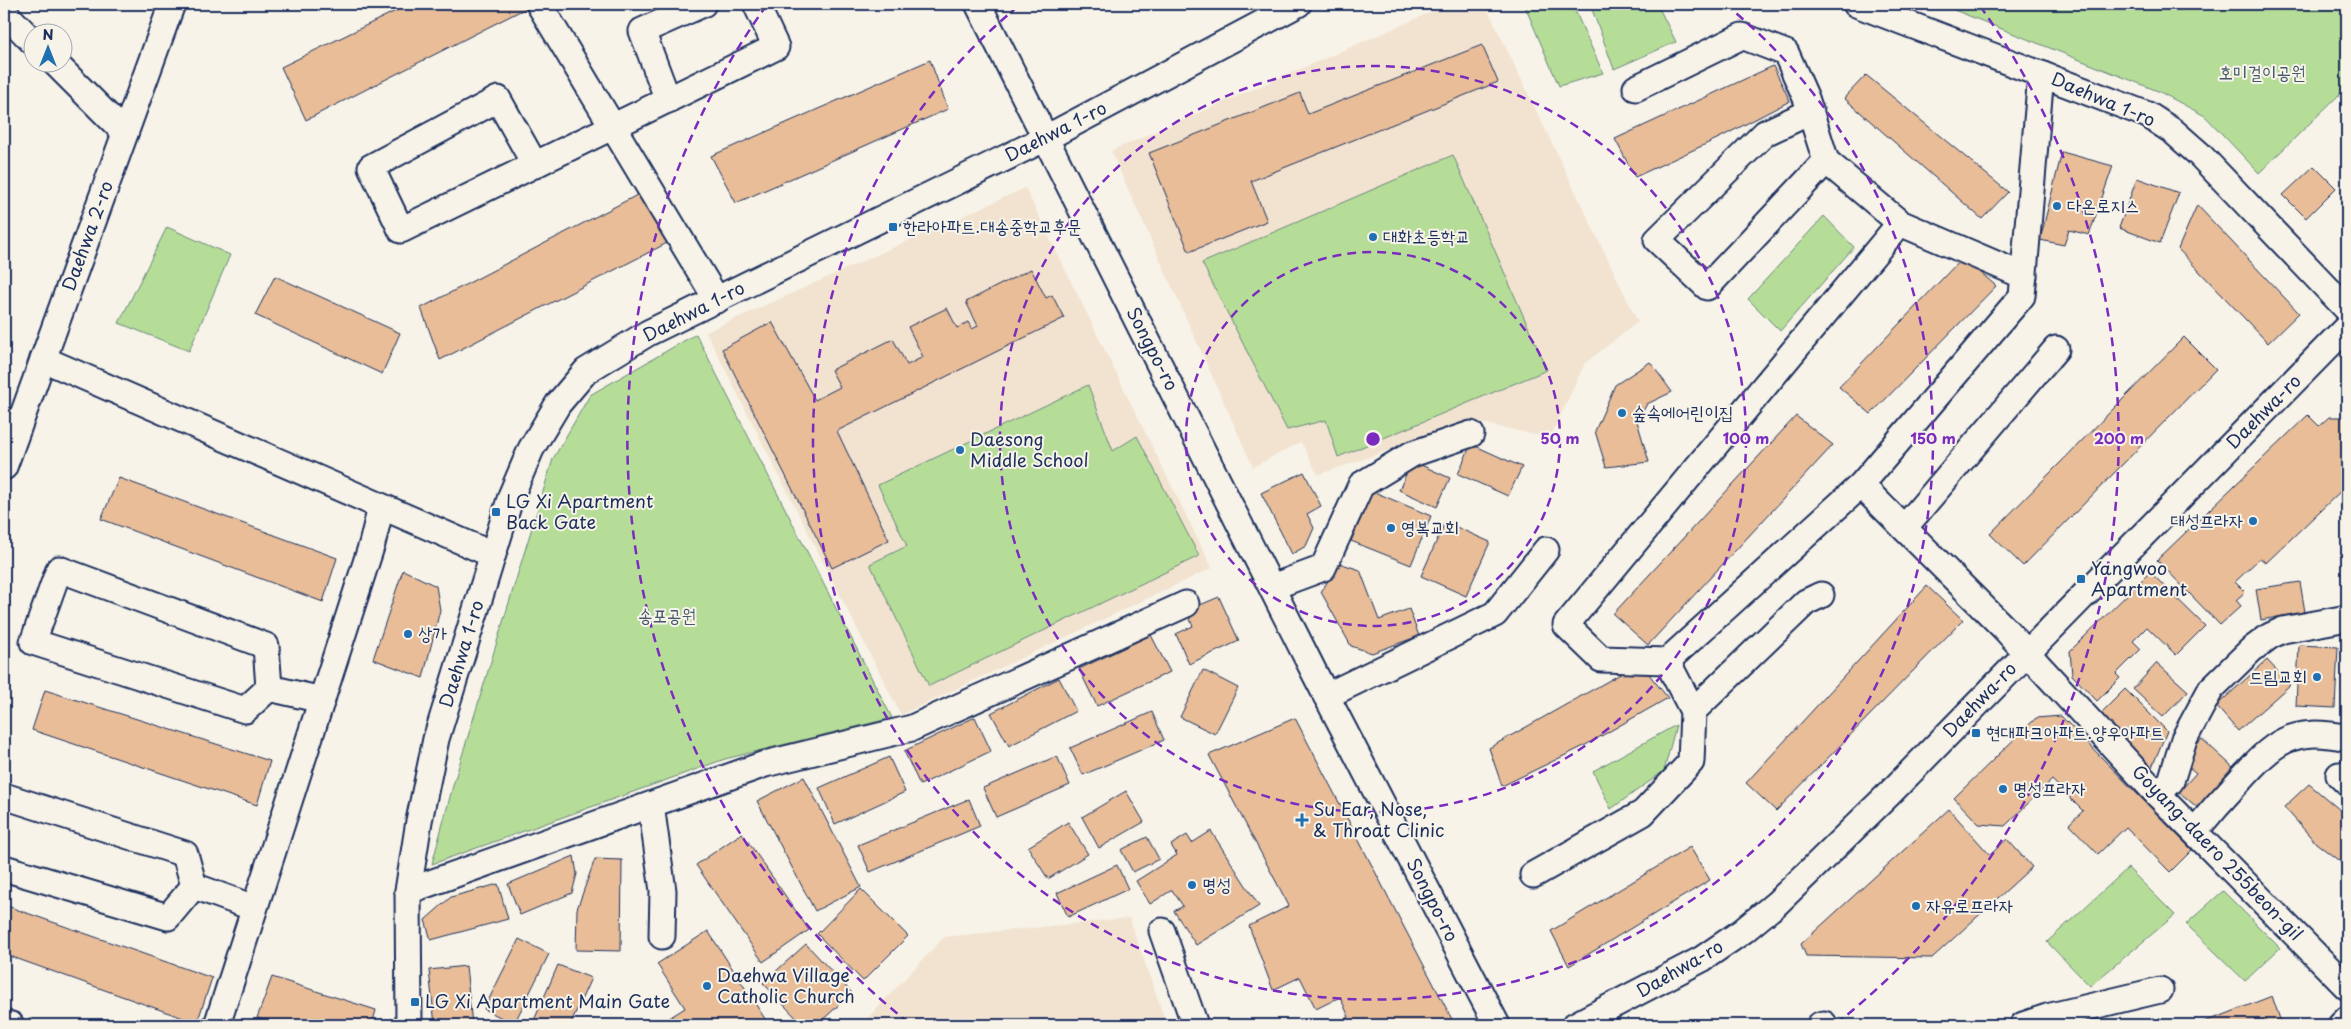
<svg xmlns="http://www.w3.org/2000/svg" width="2351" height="1029" font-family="'Playpen Sans','Poor Story',sans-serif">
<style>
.built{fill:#f2e3d0}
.green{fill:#b6dd98;stroke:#68867b}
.building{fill:#e8bd98;stroke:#1b2f5e}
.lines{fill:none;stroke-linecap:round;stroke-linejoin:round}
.minor-casing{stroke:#1b2f5e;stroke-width:29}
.minor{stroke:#f7f3e8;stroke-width:25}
.ring{fill:none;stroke:#7b2cbf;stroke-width:2.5;stroke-dasharray:9 6}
.poi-dot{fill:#1f6fb2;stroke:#f7f3e8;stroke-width:2}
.labels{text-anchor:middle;stroke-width:4;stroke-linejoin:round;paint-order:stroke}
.park-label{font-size:18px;fill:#425a6c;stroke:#f7f3e8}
.street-label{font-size:18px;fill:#1b2f5e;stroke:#f7f3e8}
.poi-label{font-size:18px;fill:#1b2f5e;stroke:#f7f3e8;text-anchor:start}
.centre{fill:#7b2cbf;stroke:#f7f3e8;stroke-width:2.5}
.ring-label{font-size:15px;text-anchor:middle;font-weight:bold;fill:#7b2cbf;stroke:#f7f3e8;stroke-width:4;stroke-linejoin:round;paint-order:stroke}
</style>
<rect width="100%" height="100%" fill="#f7f3e8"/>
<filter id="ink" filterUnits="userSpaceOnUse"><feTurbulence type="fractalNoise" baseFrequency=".02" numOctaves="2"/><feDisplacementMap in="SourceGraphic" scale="10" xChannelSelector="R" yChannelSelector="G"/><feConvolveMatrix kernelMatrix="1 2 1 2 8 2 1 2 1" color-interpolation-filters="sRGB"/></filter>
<g filter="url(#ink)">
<!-- built -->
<g class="built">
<path d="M1450 4H1485L1638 322 1585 363 1550 438 1472 421 1318 475 1301 442 1253 467 1111 151Z"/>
<path d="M1025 188 1212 568 901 715 706 332Z"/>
<path d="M1129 918 1167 1025H861L944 937Z"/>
</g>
<!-- green -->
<g class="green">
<path d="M1524 4H1572L1603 73 1559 86Z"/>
<path d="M1590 4H1657L1676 42 1614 69Z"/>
<path d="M1939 4H2347V90H2344L2259 173 2205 116 2158 91Z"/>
<path d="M1453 155 1547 370 1338 457 1326 420 1287 430 1202 263Z"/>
<path d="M1824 216 1854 247 1780 331 1748 299Z"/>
<path d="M167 227 230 255 189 351 119 323Z"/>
<path d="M696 334 892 718 725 759 432 864 454 782 553 459 590 395Z"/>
<path d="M1088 385 1113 451 1137 436 1199 556 929 686 870 564 907 546 878 485Z"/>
<path d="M1676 725 1664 771 1611 809 1593 771Z"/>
<path d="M2128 868 2175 915 2090 986 2047 942Z"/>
<path d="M2223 891 2280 948 2245 981 2186 924Z"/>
</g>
<!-- building -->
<g class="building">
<path d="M410 4H526L528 7 306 120 281 67Z"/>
<path d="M1482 45 1498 82 1251 181 1267 221 1189 252 1149 153 1300 93 1308 114Z"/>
<path d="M930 60 948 109 736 203 711 156Z"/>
<path d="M1773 66 1790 101 1719 138 1635 177 1615 139Z"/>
<path d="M1866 75 2008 192 1982 219 1844 98Z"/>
<path d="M2062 152 2113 166 2089 235 2069 230 2064 245 2040 240Z"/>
<path d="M2314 166 2336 188 2306 218 2283 195Z"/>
<path d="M2137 178 2179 193 2160 243 2119 228Z"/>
<path d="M639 194 669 242 440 360 421 308Z"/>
<path d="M2197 205 2299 313 2268 343 2178 249Z"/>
<path d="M1963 257 1996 286 1871 414 1839 387Z"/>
<path d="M1031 269 1046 298 1052 295 1064 318 837 431 889 540 832 568 722 349 772 322 815 400 840 387 831 370 893 339 907 365 923 357 908 327 947 308 957 328 968 322 972 329 978 326 966 302Z"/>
<path d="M275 276 400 333 382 374 255 315Z"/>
<path d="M2184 337 2216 369 2023 566 1990 534Z"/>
<path d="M1650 362 1672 392 1647 404 1637 421 1649 462 1606 467 1595 431 1615 385Z"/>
<path d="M2308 415 2319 426 2329 417H2343L2347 421V485L2266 563 2260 558 2235 582 2245 592 2236 600 2241 606 2220 625 2157 560Z"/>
<path d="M1796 416 1833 445 1648 645 1613 614Z"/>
<path d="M1471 444 1522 467 1508 496 1458 474Z"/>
<path d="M1412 461 1450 478 1437 507 1399 490Z"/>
<path d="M1304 472 1321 506 1307 514 1314 528 1306 546 1292 554 1261 493Z"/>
<path d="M119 478 337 558 323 602 101 519Z"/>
<path d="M1372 491 1431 516 1411 565 1351 541Z"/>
<path d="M1445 522 1490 542 1466 596 1421 576Z"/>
<path d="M1339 563 1360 570 1379 620 1409 609 1419 636 1372 653 1351 646 1321 592Z"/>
<path d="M403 570 436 586 440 610 423 678 373 659Z"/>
<path d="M2150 572 2205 626 2176 655 2147 627 2133 641 2141 649 2116 674 2120 678 2097 701 2072 675 2070 651Z"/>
<path d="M2300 582 2305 612 2261 620 2256 589Z"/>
<path d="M1927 586 1963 620 1776 811 1746 783Z"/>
<path d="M1219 597 1239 641 1189 664 1176 634 1193 626 1186 611Z"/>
<path d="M1151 635 1170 672 1097 706 1079 669Z"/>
<path d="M2299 645 2338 647 2335 708 2296 706Z"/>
<path d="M2267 660 2290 685 2238 731 2216 706Z"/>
<path d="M1640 663 1668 698 1582 747 1502 786 1489 748Z"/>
<path d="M2157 663 2188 691 2163 717 2133 689Z"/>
<path d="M1203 670 1238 688 1215 734 1180 717Z"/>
<path d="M1059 678 1076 711 1009 746 991 713Z"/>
<path d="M2125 689 2167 731 2152 767 2099 715Z"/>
<path d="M45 690 270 761 257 805 32 730Z"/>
<path d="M1152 712 1164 740 1083 775 1070 748Z"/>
<path d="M2061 716 2192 850 2170 872 2126 827 2098 854 2069 824 2083 811 2052 780 2005 826 1979 824 1954 798 2036 718Z"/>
<path d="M975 717 991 751 920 785 904 751Z"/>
<path d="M1295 718 1455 1025H1329L1349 1017 1340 997 1316 1009 1300 977 1273 990 1249 926 1289 906 1209 755Z"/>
<path d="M2202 739 2233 767 2198 808 2179 792 2196 773 2182 761Z"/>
<path d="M1057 756 1070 785 996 817 983 788Z"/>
<path d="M889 757 905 792 835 824 819 788Z"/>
<path d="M804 777 861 887 815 911 757 801Z"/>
<path d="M2309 784 2347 816V867L2316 843 2284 807Z"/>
<path d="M1126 791 1144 822 1099 848 1082 817Z"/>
<path d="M969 799 980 826 870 872 858 845Z"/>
<path d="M1949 809 1990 855 2007 839 2032 867 1932 958 1806 956 1801 944Z"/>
<path d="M1068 822 1088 854 1048 879 1028 847Z"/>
<path d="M1211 831 1259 906 1196 945 1174 911 1183 906 1172 890 1150 904 1136 881 1177 855 1171 845 1187 835 1192 843Z"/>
<path d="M742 833 809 930 763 962 696 865Z"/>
<path d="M1147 837 1159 859 1133 872 1121 850Z"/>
<path d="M1690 847 1710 880 1569 966 1551 931Z"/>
<path d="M574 856 577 874 572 893 520 915 508 884Z"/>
<path d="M595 859 622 860 621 951 576 950 577 909Z"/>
<path d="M1117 865 1128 889 1068 917 1057 893Z"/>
<path d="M498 884 508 919 431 940 425 920 451 897Z"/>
<path d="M861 889 908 936 863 981 817 934Z"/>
<path d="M4 905 212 978 197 1023 4 954Z"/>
<path d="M708 931 769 1025H658L685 1008 657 964Z"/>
<path d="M519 939 549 954 514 1024 484 1009Z"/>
<path d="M806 944 852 993 817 1025H803L763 983Z"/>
<path d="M558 965 591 978 570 1025H532Z"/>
<path d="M466 966 472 1025H435L429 970Z"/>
<path d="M272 977 376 1010 372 1025H280L257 1018Z"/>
<path d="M2272 996 2282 1025H2195L2221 1016Z"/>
</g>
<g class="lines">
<defs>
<g id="minor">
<path d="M539 4 717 300"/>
<path d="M978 4 1315 674 1497 1025"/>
<path d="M1856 4 2148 115 2174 132 2199 154 2347 309"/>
<path d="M4 12 32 41"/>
<path d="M54 62 125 133"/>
<path d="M1636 88 1742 36 1786 53 1806 98 1826 161 1900 223 2024 276"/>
<path d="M668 100 642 31 703 4"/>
<path d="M1810 112 1765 133 1657 240 1707 287 1826 161"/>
<path d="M535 165 498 99 371 167 401 230 776 47 756 4"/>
<path d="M43 359 491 554"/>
<path d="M4 467 172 4"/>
<path d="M1861 485 2004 628 2158 795 2347 987"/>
<path d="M1904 528 2056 349"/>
<path d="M59 569 266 646 269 688 245 710 33 642Z"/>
<path d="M1272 587 1323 568 1361 485 1412 454 1471 434"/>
<path d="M1667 661 1861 485 2022 296 2041 74"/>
<path d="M269 688 322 700"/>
<path d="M1326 696 1495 614 1546 550"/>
<path d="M1693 711 1806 602 1821 595"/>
<path d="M2339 775 2347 783"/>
<path d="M2158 795 2171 781 2184 739 2211 689 2251 650 2270 636 2283 630 2347 618"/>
<path d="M4 796 185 854 194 886"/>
<path d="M651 805 663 891 662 936"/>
<path d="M2195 831C2209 814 2223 798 2238 782 2274 742 2291 726 2347 738"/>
<path d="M4 868 168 917 194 886"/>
<path d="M1533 875 1643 813 1691 762 1693 711 1667 661 1601 659 1566 625 1900 223"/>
<path d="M194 886 254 908"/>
<path d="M408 891 765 764 912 728 1186 604"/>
<path d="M1162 931 1195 1025"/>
<path d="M4 1023 11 1025"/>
<path d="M217 1025 372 544 381 507"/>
<path d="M409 1025 408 891 419 821 436 739 511 496 531 449 558 404 586 371 648 333 1046 138 1298 4"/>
<path d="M1575 1025 1702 959 1743 931 1777 903 1890 793 2347 327"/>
<path d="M1820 1025 1824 1024"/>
<path d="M2023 1025 2047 1017 2160 990"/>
<path d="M2341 1025 2347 1019"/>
</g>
</defs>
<!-- minor casing -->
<use href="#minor" class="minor-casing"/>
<!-- minor -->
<use href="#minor" class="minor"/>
</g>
</g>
<!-- distance rings -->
<g class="ring">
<circle cx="1373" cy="439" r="187"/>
<circle cx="1373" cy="439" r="373"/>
<path d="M1725 4A560 560 0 1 1 1021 4"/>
<path d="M909 1023A746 746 0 0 1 766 6M1980 6A746 746 0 0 1 1837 1023"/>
</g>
<!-- markers -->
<g class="poi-dot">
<circle cx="2057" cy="206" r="5"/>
<rect x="888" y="222" width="10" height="10" rx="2.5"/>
<circle cx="1373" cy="237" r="5"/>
<circle cx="1622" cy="413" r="5"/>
<circle cx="960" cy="450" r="5"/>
<rect x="491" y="507" width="10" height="10" rx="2.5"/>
<circle cx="2253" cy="521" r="5"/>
<circle cx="1391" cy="528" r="5"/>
<rect x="2076" y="574" width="10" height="10" rx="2.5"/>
<circle cx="408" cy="634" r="5"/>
<circle cx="2317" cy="677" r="5"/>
<rect x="1971" y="728" width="10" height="10" rx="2.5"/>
<circle cx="2003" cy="789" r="5"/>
<path d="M1299.5 812.5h5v5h5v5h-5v5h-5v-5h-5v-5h5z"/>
<circle cx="1192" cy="885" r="5"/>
<circle cx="1916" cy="906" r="5"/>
<circle cx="707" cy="986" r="5"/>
<rect x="410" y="997" width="10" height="10" rx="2.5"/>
</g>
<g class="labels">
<!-- park labels -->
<g class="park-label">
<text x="2262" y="79">호미걸이공원</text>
<text x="667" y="622">송포공원</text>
</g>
<!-- street labels -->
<g class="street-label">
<text transform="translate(2103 100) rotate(23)" y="6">Daehwa 1-ro</text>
<text transform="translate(1056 132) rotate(-27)" y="6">Daehwa 1-ro</text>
<text transform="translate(88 236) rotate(-70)" y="6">Daehwa 2-ro</text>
<text transform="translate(694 312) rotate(-27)" y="6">Daehwa 1-ro</text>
<text transform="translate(1152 349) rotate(63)" y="6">Songpo-ro</text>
<text transform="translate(2264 412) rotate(-45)" y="6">Daehwa-ro</text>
<text transform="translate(462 654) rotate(-73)" y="6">Daehwa 1-ro</text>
<text transform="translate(1980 700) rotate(-46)" y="6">Daehwa-ro</text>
<text transform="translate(2217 853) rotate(46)" y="6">Goyang-daero 255beon-gil</text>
<text transform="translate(1432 900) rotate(63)" y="6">Songpo-ro</text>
<text transform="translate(1680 969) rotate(-30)" y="6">Daehwa-ro</text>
</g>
<!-- poi labels -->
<g class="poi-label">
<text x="2067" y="212">다온로지스</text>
<text x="903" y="233">한라아파트.대송중학교후문</text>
<text x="1383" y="243">대화초등학교</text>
<text x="1632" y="419">숲속에어린이집</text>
<text x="970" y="446">Daesong<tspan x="970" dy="21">Middle School</tspan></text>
<text x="506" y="508">LG Xi Apartment<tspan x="506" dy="21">Back Gate</tspan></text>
<text x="2243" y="527" text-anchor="end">대성프라자</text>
<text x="1401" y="534">영복교회</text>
<text x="2091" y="575">Yangwoo<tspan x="2091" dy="21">Apartment</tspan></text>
<text x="418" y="640">상가</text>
<text x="2307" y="683" text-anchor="end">드림교회</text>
<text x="1986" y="739">현대파크아파트.양우아파트</text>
<text x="2013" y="795">명성프라자</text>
<text x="1313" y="816">Su Ear, Nose,<tspan x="1313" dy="21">&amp; Throat Clinic</tspan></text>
<text x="1202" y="891">명성</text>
<text x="1926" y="912">자유로프라자</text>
<text x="717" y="982">Daehwa Village<tspan x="717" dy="21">Catholic Church</tspan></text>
<text x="425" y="1008">LG Xi Apartment Main Gate</text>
</g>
</g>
<circle cx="1373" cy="439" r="8" class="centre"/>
<g class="ring-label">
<text x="1560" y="444">50 m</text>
<text x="1746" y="444">100 m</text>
<text x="1933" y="444">150 m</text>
<text x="2119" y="444">200 m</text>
</g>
<!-- margin -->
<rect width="2351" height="1029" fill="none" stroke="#f7f3e8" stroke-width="20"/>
<rect x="10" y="10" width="2331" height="1009" fill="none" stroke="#1b2f5e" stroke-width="2" filter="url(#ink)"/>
<!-- north arrow -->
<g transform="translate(48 48)"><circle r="24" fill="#f7f3e8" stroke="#9fa5b1"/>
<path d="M0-4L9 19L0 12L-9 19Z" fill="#1f6fb2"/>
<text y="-8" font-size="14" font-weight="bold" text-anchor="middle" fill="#1b2f5e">N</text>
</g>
</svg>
